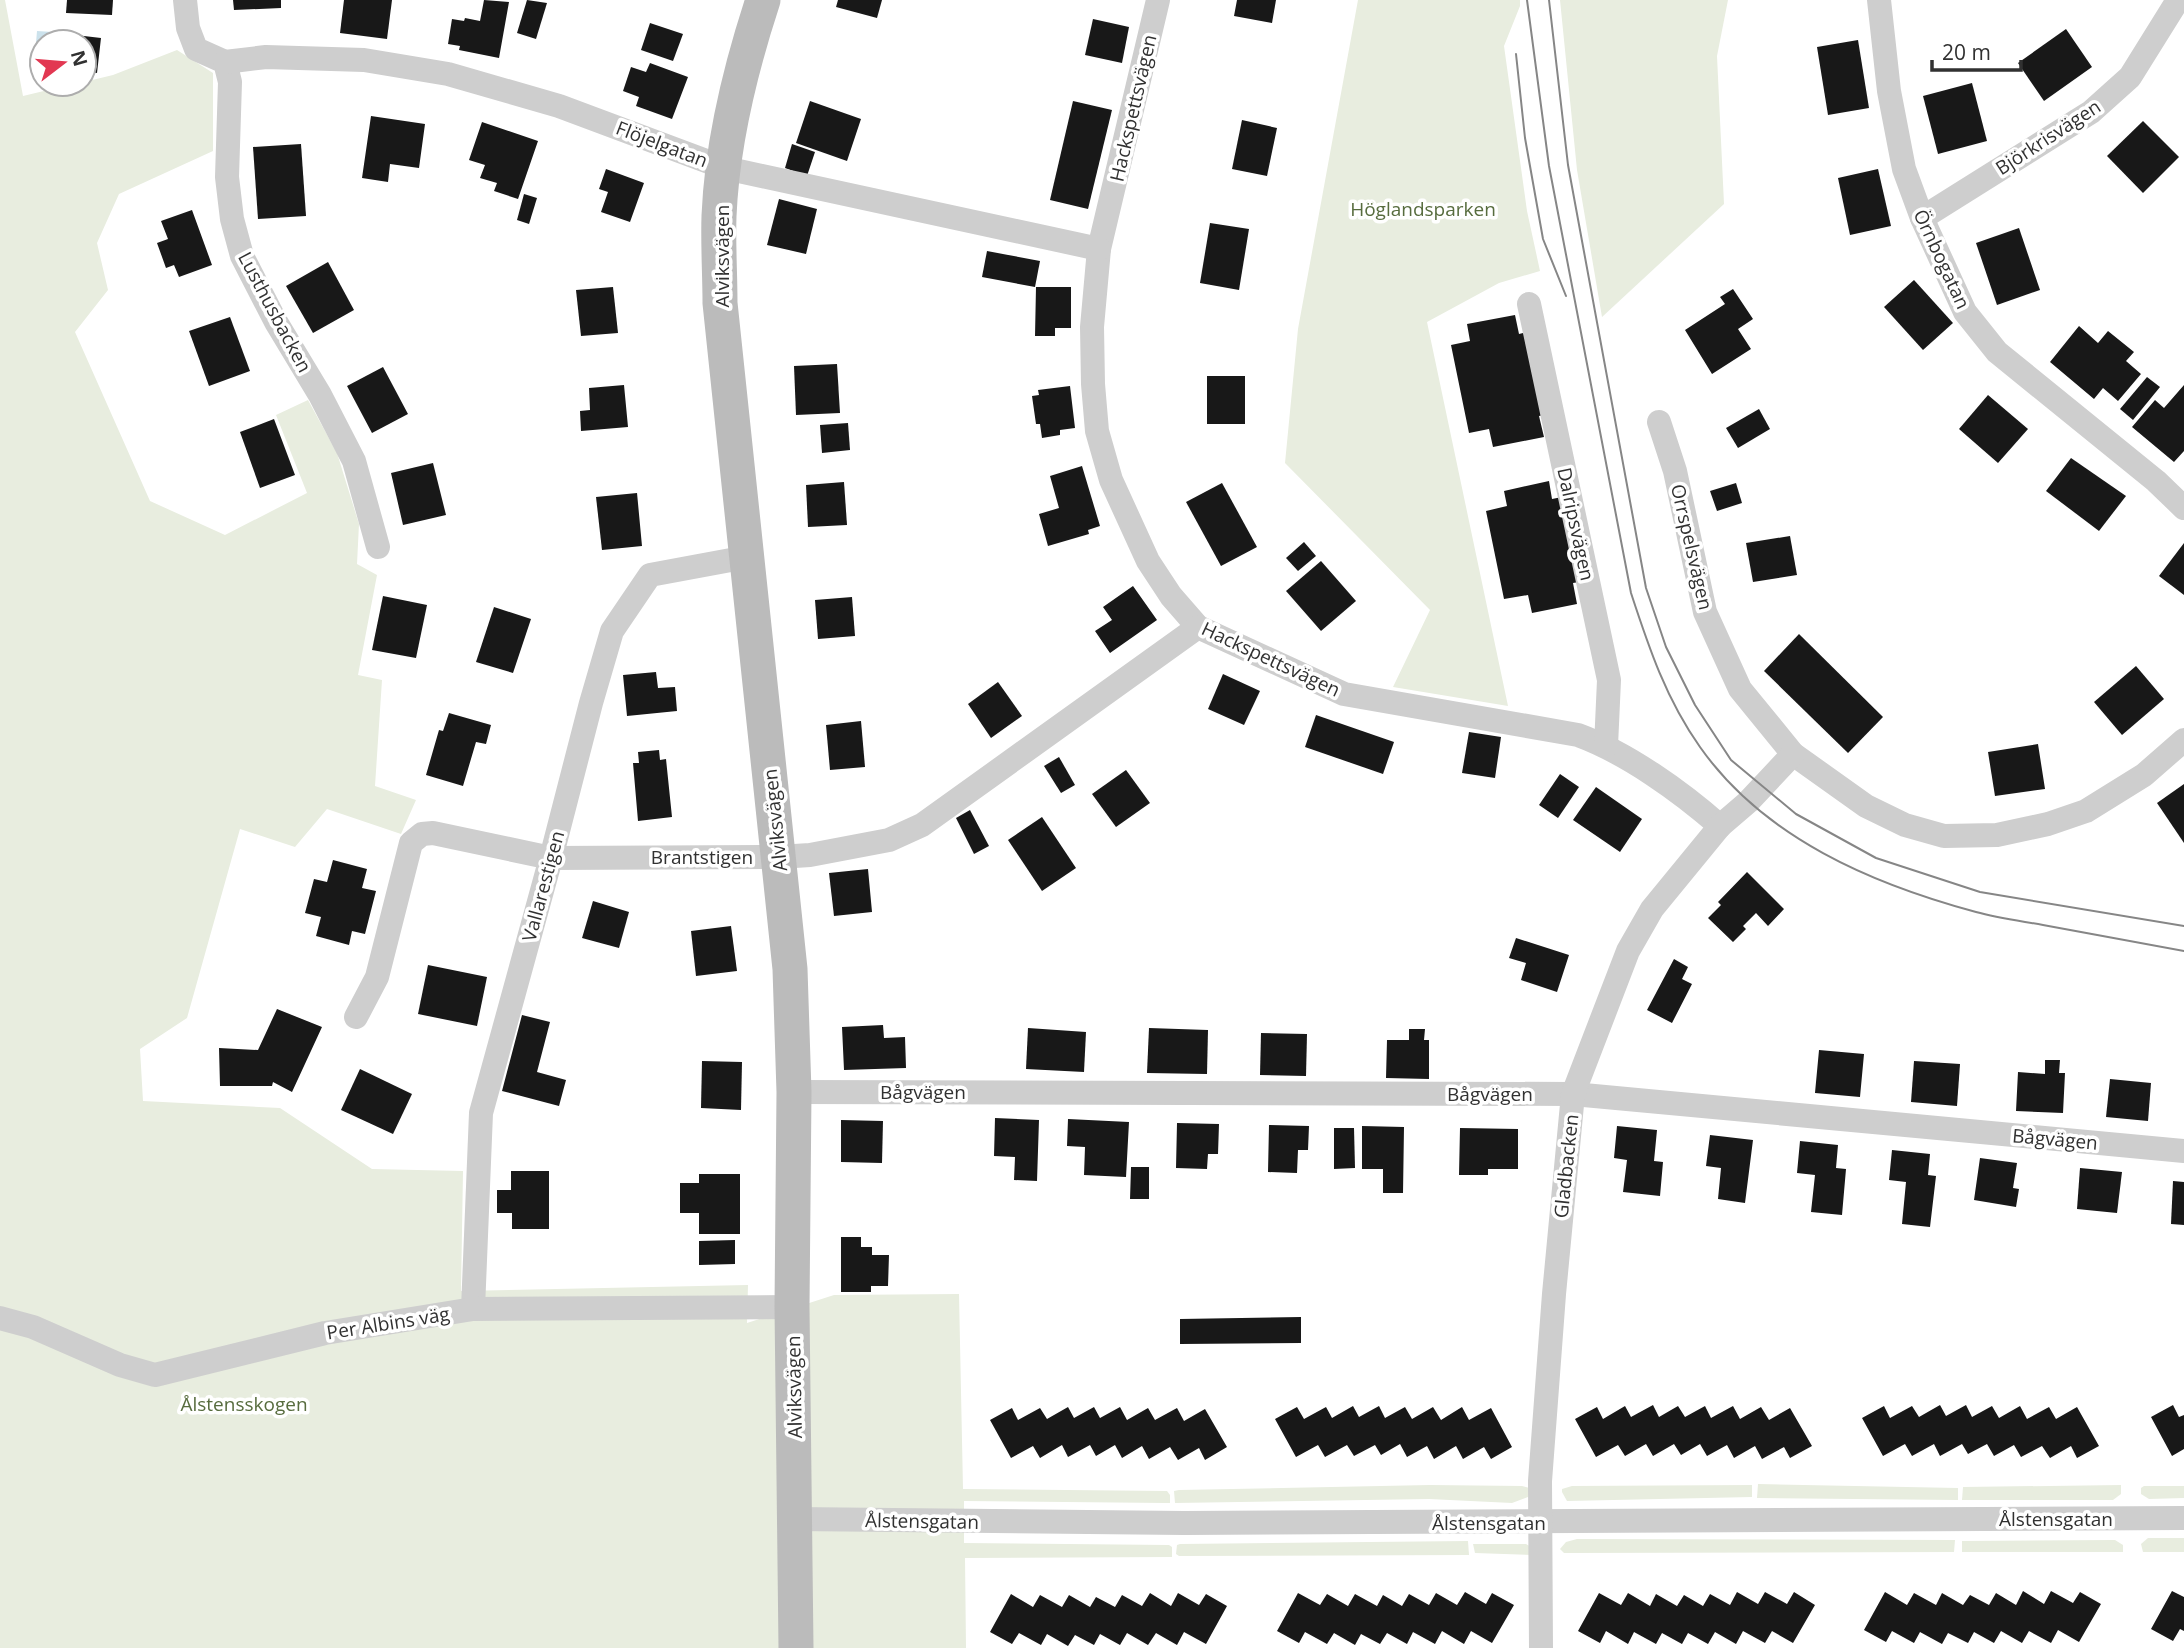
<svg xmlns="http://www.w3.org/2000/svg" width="2184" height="1648" font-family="'Open Sans',sans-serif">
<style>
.green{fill:#e8eddf}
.water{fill:#cce2ec}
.building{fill:#181818}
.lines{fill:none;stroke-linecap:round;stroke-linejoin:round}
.street{stroke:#cecece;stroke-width:24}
.secondary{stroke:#bbb;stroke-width:35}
.tram{stroke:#868686;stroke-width:2}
.labels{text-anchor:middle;stroke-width:7;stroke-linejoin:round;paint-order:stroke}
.street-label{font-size:19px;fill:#313131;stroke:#fff}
.park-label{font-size:19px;fill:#576c3e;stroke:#fff}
</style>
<rect width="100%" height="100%" fill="#fff"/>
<!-- green -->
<g class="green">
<path d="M0 0H5L23 96 73 84H84V82L113 75 177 50 213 73V151L119 194 97 243 108 290 75 332 150 501 225 535 307 493 276 415 308 400 337 453 359 524 357 564 377 575 358 675 382 680 375 786 416 800 401 834 327 809 295 847 240 829 187 1018 140 1049 143 1101 280 1108 372 1169 463 1171 461 1291 748 1285 747 1323 834 1295 959 1294 963 1489 1167 1491 1170 1495V1503H1165L964 1501V1543L1169 1545 1172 1547V1557L965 1558 966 1648H0Z"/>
<path d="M1358 0H1520V6L1504 46 1527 211 1540 271 1499 283 1427 322 1508 706 1393 687 1430 610 1285 463 1298 329Z"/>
<path d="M1560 0H1728L1717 56 1724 204 1602 317 1577 170Z"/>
<path d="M1758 1484 1958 1488V1500L1757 1498Z"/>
<path d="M1430 1485 1522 1486 1533 1489 1528 1497 1512 1503 1429 1499 1175 1503 1174 1491 1179 1490Z"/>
<path d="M1752 1485V1497L1567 1501 1562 1492V1489L1572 1486Z"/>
<path d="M2121 1485V1494L2113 1500H1962L1963 1487Z"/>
<path d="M2144 1486H2184V1498L2149 1499 2141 1494V1488Z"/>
<path d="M2148 1538H2184V1552H2143L2141 1544Z"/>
<path d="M1577 1539 1955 1540 1954 1552 1564 1553 1560 1549 1566 1542Z"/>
<path d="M2115 1540 2123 1545V1552H1962V1541Z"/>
<path d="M1468 1541 1469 1555 1179 1556 1176 1554 1177 1545 1180 1544Z"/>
<path d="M1473 1544H1526L1531 1547 1535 1555 1475 1553Z"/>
</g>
<!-- water -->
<path class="water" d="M37 31 53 32 52 42H42V68L34 67Z"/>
<!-- building -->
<g class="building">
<path d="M67 0H113L112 15 66 13Z"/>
<path d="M233 0H281V8L234 10Z"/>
<path d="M344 0H392L387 39 340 33Z"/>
<path d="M484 0 509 2 499 58 459 50 460 46 448 44 452 19 464 21 465 18 480 21Z"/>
<path d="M527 0 547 3 536 39 517 33Z"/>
<path d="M838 0H882L877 18 836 7Z"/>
<path d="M1237 0H1276L1272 23 1234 16Z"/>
<path d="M1093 19 1129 27 1122 63 1085 55Z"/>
<path d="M650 23 683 34 673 61 641 50Z"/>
<path d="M2066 29 2092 67 2044 101 2018 63Z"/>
<path d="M67 34 101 38 97 73 84 71V42H67Z"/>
<path d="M1858 40 1869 108 1828 115 1817 47Z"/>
<path d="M650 63 688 77 672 119 636 106 639 97 623 91 631 67 646 72Z"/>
<path d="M1972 83 1987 141 1938 154 1923 96Z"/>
<path d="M810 101 861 119 847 161 796 143Z"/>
<path d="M1073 101 1112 110 1088 209 1050 200Z"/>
<path d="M371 116 425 124 419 168 390 164 388 182 362 178Z"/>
<path d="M1242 120 1277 128 1267 176 1232 169Z"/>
<path d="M2143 121 2179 157 2143 193 2107 156Z"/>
<path d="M482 122 538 141 518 199 494 191 497 183 480 178 485 165 469 160Z"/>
<path d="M301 144 306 216 258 219 253 147Z"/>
<path d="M792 144 815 152 807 176 785 168Z"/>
<path d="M606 169 644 183 630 222 601 212 608 192 599 189Z"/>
<path d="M1878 169 1891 226 1850 235 1838 178Z"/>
<path d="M524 194 537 198 529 224 517 220Z"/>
<path d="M779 199 817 209 806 254 767 245Z"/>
<path d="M192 210 212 265 179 277 174 265 166 268 157 243 168 239 161 221Z"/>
<path d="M1210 223 1249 229 1239 290 1200 283Z"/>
<path d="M2019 228 2040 290 1997 305 1976 243Z"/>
<path d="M987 251 1040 261 1035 287 982 277Z"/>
<path d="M328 262 354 310 313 333 286 286Z"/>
<path d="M1914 280 1953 323 1923 350 1884 307Z"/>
<path d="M613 287 618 333 581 336 576 290Z"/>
<path d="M1036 287H1071V328H1055V336H1035Z"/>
<path d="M1733 289 1753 319 1738 329 1751 349 1712 374 1685 330 1725 304 1720 297Z"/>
<path d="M1515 315 1519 334 1527 332 1544 415 1539 416 1544 437 1493 447 1489 429 1469 433 1451 345 1470 341 1467 324Z"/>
<path d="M230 317 250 371 209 386 189 331Z"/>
<path d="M2079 326 2098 343 2108 331 2134 352 2126 361 2141 374 2118 401 2103 388 2094 399 2050 362Z"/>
<path d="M837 364 840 413 796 415 794 366Z"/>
<path d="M383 367 408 414 372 433 347 386Z"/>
<rect x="1207" y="376" width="38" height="48"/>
<path d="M2147 377 2160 387 2133 420 2120 409Z"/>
<path d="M624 385 628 427 581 431 580 411 590 410 589 388Z"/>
<path d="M2184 385V451L2174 462 2132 427 2155 400 2164 408Z"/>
<path d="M1070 386 1075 428 1060 430V435L1042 438 1040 424H1036L1032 396 1039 395 1038 390Z"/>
<path d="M1988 395 2028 429 1998 463 1959 429Z"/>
<path d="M1759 409 1770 429 1738 448 1726 428Z"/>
<path d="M274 419 295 475 260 488 240 432Z"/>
<path d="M848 423 850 450 822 453 820 425Z"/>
<path d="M2071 458 2126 496 2099 531 2046 491Z"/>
<path d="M433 463 446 515 403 525 391 473Z"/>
<path d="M1082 466 1100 526 1088 530 1089 534 1048 546 1039 514 1059 508 1050 476Z"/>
<path d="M1549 481 1552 499 1562 497 1579 582 1573 583 1577 604 1532 613 1528 595 1504 599 1486 511 1507 506 1504 491Z"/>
<path d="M844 482 847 525 808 527 806 485Z"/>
<path d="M1222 483 1257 547 1221 566 1186 502Z"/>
<path d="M1736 483 1742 503 1717 511 1710 491Z"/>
<path d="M637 493 642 546 602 550 596 497Z"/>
<path d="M1790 536 1797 575 1753 582 1746 543Z"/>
<path d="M1304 542 1316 556 1298 571 1286 558Z"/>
<path d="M2184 543V595L2159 576Z"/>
<path d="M1321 561 1356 601 1321 631 1286 591Z"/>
<path d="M1133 586 1157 620 1110 653 1095 631 1112 620 1103 607Z"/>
<path d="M383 596 427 605 416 658 372 650Z"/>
<path d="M852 597 855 636 818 639 815 600Z"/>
<path d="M494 607 531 619 513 673 476 662Z"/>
<path d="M1799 634 1883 717 1848 753 1764 671Z"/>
<path d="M2136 666 2164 699 2122 735 2094 702Z"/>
<path d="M656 672 658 688 675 687 677 711 627 716 623 675Z"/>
<path d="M1223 674 1260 691 1244 725 1208 709Z"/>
<path d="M998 682 1022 716 991 738 968 704Z"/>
<path d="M449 713 491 725 486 744 476 742 463 786 426 775 439 730 443 731Z"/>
<path d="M1316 715 1394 742 1383 774 1305 747Z"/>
<path d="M861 721 865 767 830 770 826 725Z"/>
<path d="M1469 732 1501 737 1495 778 1462 773Z"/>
<path d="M2038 744 2045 789 1995 796 1988 752Z"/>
<path d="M659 750 660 760 666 759 672 817 638 821 633 763H639L638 752Z"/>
<path d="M1059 757 1075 785 1061 793 1044 766Z"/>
<path d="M1126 770 1150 803 1116 827 1092 794Z"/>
<path d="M1560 774 1579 787 1558 818 1539 805Z"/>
<path d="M2184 784V843L2157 803Z"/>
<path d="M1596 787 1642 819 1620 852 1573 820Z"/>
<path d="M970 810 989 846 974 854 956 818Z"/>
<path d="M1042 817 1076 868 1042 891 1008 840Z"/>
<path d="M333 860 367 869 362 888 376 891 365 934 352 931 349 945 316 936 321 917 305 913 314 879 327 882Z"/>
<path d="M868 869 872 912 834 916 829 873Z"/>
<path d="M1747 872 1784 909 1768 926 1756 913 1743 926 1746 929 1733 942 1708 918 1721 905 1718 902Z"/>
<path d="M593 901 629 912 619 948 582 938Z"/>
<path d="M731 926 737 971 696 976 691 931Z"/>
<path d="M1516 938 1569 955 1557 992 1521 980 1526 963 1509 958Z"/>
<path d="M1674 959 1688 967 1682 979 1692 984 1672 1023 1647 1010Z"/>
<path d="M428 965 487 977 477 1026 418 1014Z"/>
<path d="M277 1009 322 1027 292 1092 273 1082 272 1086H220L219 1048 258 1050Z"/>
<path d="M522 1015 550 1022 537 1072 566 1080 559 1106 502 1091Z"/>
<path d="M883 1025 884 1038 905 1037 906 1068 844 1070 842 1027Z"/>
<path d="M1028 1028 1086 1032 1084 1072 1026 1069Z"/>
<path d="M1149 1028 1208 1030 1207 1074 1147 1073Z"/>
<path d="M1409 1029H1425L1424 1040H1429V1079L1386 1078 1387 1040H1409Z"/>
<path d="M1261 1033 1307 1034 1306 1076 1260 1075Z"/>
<path d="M1819 1050 1864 1054 1860 1097 1815 1093Z"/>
<path d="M2045 1060H2060L2059 1073H2065L2063 1113 2016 1111 2018 1072 2045 1074Z"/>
<path d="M702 1061 742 1062 741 1110 701 1108Z"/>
<path d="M1914 1061 1960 1064 1957 1106 1911 1102Z"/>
<path d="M360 1069 412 1094 393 1134 341 1110Z"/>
<path d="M2110 1079 2151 1083 2148 1121 2106 1117Z"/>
<path d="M995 1118 1039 1120 1037 1181 1014 1180 1015 1157 994 1156Z"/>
<path d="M1068 1119 1129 1122 1126 1177 1084 1175 1085 1147 1067 1146Z"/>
<path d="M841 1120 883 1121 882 1163 841 1162Z"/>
<path d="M1177 1123 1219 1124 1218 1154H1208L1207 1169 1176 1168Z"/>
<path d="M1269 1125 1309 1126 1308 1150H1298L1297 1173 1268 1172Z"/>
<path d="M1362 1126 1404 1127 1403 1193H1383V1169H1362Z"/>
<path d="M1617 1126 1657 1130 1654 1161 1663 1162 1660 1196 1623 1192 1627 1160 1614 1158Z"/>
<path d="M1334 1128H1354L1355 1168 1334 1169Z"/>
<path d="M1460 1128 1518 1129V1169H1488V1175H1459Z"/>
<path d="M1710 1135 1753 1140 1745 1203 1718 1199 1721 1168 1706 1166Z"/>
<path d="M1800 1141 1838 1145 1836 1168 1846 1169 1842 1215 1811 1212 1815 1175 1797 1173Z"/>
<path d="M1892 1150 1930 1154 1928 1175 1936 1176 1930 1227 1902 1224 1906 1182 1889 1180Z"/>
<path d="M1980 1158 2017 1163 2013 1188 2019 1189 2016 1207 1974 1200Z"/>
<path d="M1131 1167H1149V1199H1130Z"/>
<path d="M2080 1168 2122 1172 2117 1213 2077 1209Z"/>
<path d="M511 1171H549V1229H512V1213H497V1190H511Z"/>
<path d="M699 1174H740V1234H699V1213H680V1183H699Z"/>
<path d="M2173 1181 2184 1182V1225L2171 1224Z"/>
<path d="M841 1237H861V1247H872V1255H889L888 1286H871V1292H841Z"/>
<path d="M735 1240V1264L699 1265V1241Z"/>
<path d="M1301 1317V1343L1180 1344V1319Z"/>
<path d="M1653 1405 1659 1417 1678 1406 1685 1417 1705 1406 1711 1418 1733 1406 1740 1419 1761 1407 1769 1420 1790 1408 1812 1446 1790 1458 1784 1447 1762 1459 1755 1446 1734 1458 1727 1445 1707 1456 1700 1444 1681 1455 1674 1444 1653 1456 1646 1444 1625 1456 1618 1445 1596 1457 1575 1419 1597 1407 1603 1419 1625 1406 1631 1417Z"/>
<path d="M1940 1405 1946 1416 1966 1405 1972 1417 1992 1406 1999 1418 2020 1406 2027 1419 2049 1407 2056 1419 2077 1407 2099 1446 2077 1458 2071 1446 2050 1458 2042 1446 2021 1457 2014 1445 1994 1456 1987 1444 1968 1454 1962 1444 1940 1456 1934 1444 1912 1456 1905 1444 1883 1456 1862 1418 1884 1406 1890 1418 1912 1406 1919 1417Z"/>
<path d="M2173 1405 2179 1417 2184 1415V1449L2172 1456 2151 1417Z"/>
<path d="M1353 1406 1359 1417 1379 1406 1385 1418 1405 1407 1412 1419 1433 1407 1441 1420 1462 1407 1469 1420 1491 1408 1512 1447 1491 1459 1484 1447 1463 1459 1456 1446 1434 1459 1427 1446 1407 1457 1400 1444 1381 1455 1375 1445 1354 1456 1347 1445 1325 1457 1318 1445 1296 1457 1275 1419 1297 1407 1304 1419 1326 1407 1332 1418Z"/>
<path d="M1068 1407 1074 1418 1094 1407 1100 1418 1120 1407 1127 1420 1148 1408 1155 1420 1177 1408 1184 1421 1205 1409 1227 1447 1205 1460 1199 1448 1178 1460 1170 1447 1149 1459 1142 1446 1122 1458 1115 1445 1096 1456 1090 1445 1068 1457 1062 1445 1040 1458 1033 1446 1011 1458 990 1420 1012 1408 1018 1420 1040 1408 1047 1419Z"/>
<path d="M2023 1591 2044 1604 2051 1591 2073 1603 2080 1592 2101 1604 2079 1642 2058 1630 2051 1643 2029 1631 2022 1643 2001 1631 1994 1643 1974 1632 1968 1643 1948 1633 1942 1644 1920 1632 1914 1643 1892 1631 1886 1642 1864 1630 1885 1592 1907 1605 1914 1593 1936 1605 1942 1593 1963 1605 1970 1595 1989 1605 1996 1593 2016 1605Z"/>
<path d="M2172 1591 2184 1597V1631L2180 1629 2173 1641 2151 1629Z"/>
<path d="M1465 1592 1486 1604 1492 1593 1514 1605 1492 1643 1471 1631 1464 1644 1442 1631 1435 1644 1413 1632 1407 1644 1387 1633 1380 1644 1361 1634 1355 1645 1334 1633 1327 1644 1305 1632 1299 1643 1277 1631 1298 1593 1320 1605 1327 1594 1348 1606 1355 1594 1377 1606 1383 1595 1402 1606 1409 1594 1429 1605 1436 1593 1457 1605Z"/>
<path d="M1737 1592 1758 1604 1765 1592 1787 1604 1794 1592 1815 1605 1793 1643 1772 1631 1765 1643 1743 1631 1736 1644 1715 1632 1708 1644 1688 1633 1682 1644 1662 1633 1656 1644 1634 1632 1628 1644 1606 1631 1600 1643 1578 1631 1599 1593 1621 1605 1628 1593 1650 1606 1656 1594 1677 1606 1684 1595 1703 1606 1710 1594 1730 1605Z"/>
<path d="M1150 1593 1171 1606 1178 1593 1199 1605 1206 1594 1227 1606 1206 1644 1184 1632 1177 1645 1156 1633 1148 1645 1127 1633 1120 1645 1100 1634 1094 1645 1075 1635 1068 1646 1047 1634 1041 1645 1019 1633 1012 1644 990 1632 1011 1594 1033 1607 1040 1595 1062 1607 1069 1595 1090 1607 1096 1597 1115 1607 1122 1595 1142 1606Z"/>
</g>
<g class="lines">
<!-- street -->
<g class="street">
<path d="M185 0 188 28 196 49 225 62 230 82 227 177 232 219 242 256 276 322 320 395 354 461 378 547"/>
<path d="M1158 0 1099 249 1092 327 1093 384 1097 431 1111 480 1148 561 1171 596 1198 627 1344 694 1578 735C1627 753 1680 791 1720 826"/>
<path d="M1879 0 1889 91 1904 169 1922 218 1965 312 1997 352 2156 481 2184 508"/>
<path d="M225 62 266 57 364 60 448 74 559 106 725 168 1099 249"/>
<path d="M1922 218 2091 112 2130 77 2178 0"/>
<path d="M1529 304 1609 680 1606 746"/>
<path d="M1659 422 1675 471 1705 612 1740 689 1793 754 1866 806 1905 825 1944 836 1997 835 2048 824 2086 811 2144 775 2184 740"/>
<path d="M356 1017 377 977 411 843 422 834 433 833 551 858 779 857 810 855 889 840 922 825 1198 627"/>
<path d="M794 1092 1573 1094 2184 1151"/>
<path d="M473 1309 481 1113 551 858 591 703 612 631 650 575 747 557"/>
<path d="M0 1318 33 1327 120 1365 155 1375 325 1333 473 1309 792 1307"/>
<path d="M794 1519 1184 1523 2184 1518"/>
<path d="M1541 1648 1540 1481 1554 1294 1573 1094 1628 951 1652 909 1720 826 1748 802 1793 754"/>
</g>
<!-- secondary -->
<path class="secondary" d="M763 0C740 70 722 143 719 216 718 245 720 274 720 303L790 969 794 1092 792 1307 796 1648"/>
<!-- tram -->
<g class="tram">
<path d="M1527 0 1549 166 1631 593C1649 648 1666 699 1700 747 1764 838 1872 884 1976 912 1998 918 2021 921 2043 925 2090 934 2137 942 2184 951"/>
<path d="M1549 0 1568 165 1646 588 1666 647 1695 705 1731 760 1796 814 1876 858 1980 892 2184 926"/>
<path d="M1516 54 1525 138 1543 239 1566 296"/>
</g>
</g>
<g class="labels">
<!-- street labels -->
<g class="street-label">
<text transform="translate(1133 108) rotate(-77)" y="7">Hackspettsvägen</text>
<text transform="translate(2048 137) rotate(-33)" y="7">Björkrisvägen</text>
<text transform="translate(662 144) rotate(21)" y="7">Flöjelgatan</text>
<text transform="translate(722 256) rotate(-90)" y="7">Alviksvägen</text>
<text transform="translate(1942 259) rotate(65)" y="7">Örnbogatan</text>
<text transform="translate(275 312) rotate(62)" y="7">Lusthusbacken</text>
<text transform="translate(1576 524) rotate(78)" y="7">Dalripsvägen</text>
<text transform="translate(1692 547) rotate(77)" y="7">Orrspelsvägen</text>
<text transform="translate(1271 659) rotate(25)" y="7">Hackspettsvägen</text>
<text transform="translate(775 820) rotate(-96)" y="7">Alviksvägen</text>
<text x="702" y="864">Brantstigen</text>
<text transform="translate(543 886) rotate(-75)" y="7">Vallarestigen</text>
<text x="923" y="1099">Bågvägen</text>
<text x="1490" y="1101">Bågvägen</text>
<text transform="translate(2055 1139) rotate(5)" y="7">Bågvägen</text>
<text transform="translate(1566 1166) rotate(-84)" y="7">Gladbacken</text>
<text transform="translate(388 1323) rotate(-9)" y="7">Per Albins väg</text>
<text transform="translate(794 1387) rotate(-91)" y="7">Alviksvägen</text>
<text x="2056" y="1526">Ålstensgatan</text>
<text transform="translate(922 1521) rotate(1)" y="7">Ålstensgatan</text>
<text x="1489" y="1530">Ålstensgatan</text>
</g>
<!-- park labels -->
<g class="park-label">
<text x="1423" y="216">Höglandsparken</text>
<text x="244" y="1411">Ålstensskogen</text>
</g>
</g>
<!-- north arrow -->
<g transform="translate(63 63) rotate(74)"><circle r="33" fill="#ffffff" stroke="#adadad" stroke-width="2"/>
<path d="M0-5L12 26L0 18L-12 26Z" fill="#e23852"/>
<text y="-10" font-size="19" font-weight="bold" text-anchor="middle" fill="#313131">N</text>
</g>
<!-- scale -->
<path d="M1932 60v10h89v-10" fill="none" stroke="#313131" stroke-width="3.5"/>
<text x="1942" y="60" font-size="21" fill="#313131" stroke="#ffffff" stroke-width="5" paint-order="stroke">20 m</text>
</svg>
